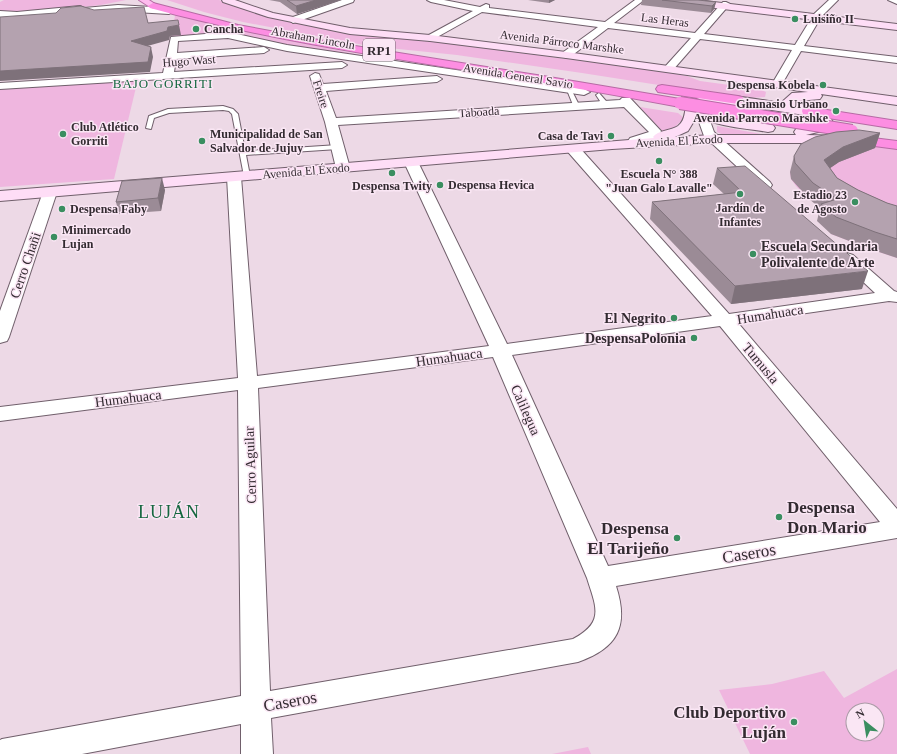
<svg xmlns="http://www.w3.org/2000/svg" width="897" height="754" font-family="'Times New Roman',serif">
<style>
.green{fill:#efb6df;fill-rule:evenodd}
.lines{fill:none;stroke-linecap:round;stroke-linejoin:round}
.lane-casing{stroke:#705f6b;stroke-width:2}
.street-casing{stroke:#705f6b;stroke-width:2}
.secondary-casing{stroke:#705f6b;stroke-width:2}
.primary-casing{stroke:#b66ba4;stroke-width:2}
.highway-casing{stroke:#b66ba4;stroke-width:2}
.lane{fill:#fff;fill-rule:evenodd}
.street{fill:#fff;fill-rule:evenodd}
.secondary{fill:#feddf6;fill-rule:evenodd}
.primary{fill:#febbee;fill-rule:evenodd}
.highway{fill:#fd8ee2;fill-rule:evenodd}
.highway-bridge-casing{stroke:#b66ba4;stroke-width:14;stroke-linecap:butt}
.highway-bridge{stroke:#fd8ee2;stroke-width:12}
.wall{fill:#9b8b96}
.shaded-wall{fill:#7e717a}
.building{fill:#b4a2af;stroke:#7e717a}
.poi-dot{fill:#3a8e60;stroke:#fae6f4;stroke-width:1.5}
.labels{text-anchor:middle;stroke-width:3;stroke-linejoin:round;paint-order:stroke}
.far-poi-label{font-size:12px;font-weight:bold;fill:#332b31;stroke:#fae6f4;text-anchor:start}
.far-street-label{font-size:12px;fill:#332b31;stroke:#fae6f4}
.shield{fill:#fae6f4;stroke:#6f636c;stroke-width:1}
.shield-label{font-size:13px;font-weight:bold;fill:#332b31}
.far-neighbourhood-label{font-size:13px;letter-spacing:1px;fill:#15673f;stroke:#fae6f4}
.poi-label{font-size:14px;font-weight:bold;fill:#332b31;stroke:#fae6f4;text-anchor:end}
.street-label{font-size:14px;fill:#332b31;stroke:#fae6f4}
.near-poi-label{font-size:17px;font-weight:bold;fill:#332b31;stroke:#fae6f4;text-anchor:end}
.near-street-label{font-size:17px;fill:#332b31;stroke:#fae6f4}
.near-neighbourhood-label{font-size:18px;letter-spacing:1px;fill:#15673f;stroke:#fae6f4}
</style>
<rect width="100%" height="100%" fill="#edd9e6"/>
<!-- green -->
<g class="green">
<path d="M4 0H126L101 5 34 12 15 13 0 11V2Z"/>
<path d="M167 0H219L257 13 283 19 436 42 659 71 687 76 700 81 759 89 766 92 765 97 752 98 729 96 582 73 457 55 369 46 243 22 204 12Z"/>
<path d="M170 11 201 21 235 29 366 56 295 47 229 34 172 38 175 15Z"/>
<path d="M138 79 114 179 0 187V88Z"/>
<path d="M640 107 678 113 684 118 670 132H663Z"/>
<path d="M717 126 767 135 728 137 717 132Z"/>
<path d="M857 145 897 149V258L870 249 831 234 841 230 833 215 809 199 796 186 791 179 790 172 793 166Z"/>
<path d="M897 669V754H750L719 690 772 684 824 671 844 698ZM853 710H877V734H853Z"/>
<path d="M588 747 591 754H552Z"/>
</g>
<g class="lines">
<defs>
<g id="lane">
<path d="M567 90 572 91 579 105 578 106 573 105Z"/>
<path d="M599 93 606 101 600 106 597 104 600 101 596 95Z"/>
<path d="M223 106 233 109 238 114 245 151 338 145 341 147 338 149 246 155 250 176 247 178 244 176 232 114 229 111 223 110 169 113 154 118 151 129 146 128 149 116 168 109Z"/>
</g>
<g id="street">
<path d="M342 0H354L353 2 296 22 293 23 289 20 290 18Z"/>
<path d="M427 0H444L480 7 486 4 489 5V8L605 22 635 0H644L614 23 695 33 723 2H726L730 4 704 34 795 45 814 14 829 0H838L821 17 804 46 897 57V63L801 51 782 84 777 87 772 84 792 50 700 39 672 71 668 72 663 69 691 38 608 28 570 57 566 58 561 55 562 53 598 27 482 12 430 41 425 38 427 36 473 11 431 2Z"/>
<path d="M888 0H897V4Z"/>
<path d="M118 5 169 8 173 11 169 14 118 11 17 18 0 17V11L17 12 80 6 84 8Z"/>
<path d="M228 32 287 45 584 89 590 92 584 95 287 51 228 38 178 41 177 53 264 47 269 50 264 53 176 59 174 72 342 62 347 65 342 68 0 89V83L163 73 171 37Z"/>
<path d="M315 73 319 74 323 84 437 76 442 79 437 82 326 91 336 118 620 100 622 98H630L661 131 658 138 634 145 630 144 628 141 630 138 649 132 624 107 338 125 350 168 348 171H338L336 168 325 122 310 76Z"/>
<path d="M693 104 697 105 709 118 714 132 770 182 772 185 770 188 765 189 760 188 704 136 699 122 687 107 689 105Z"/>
<path d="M573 145 578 146 729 314 875 293 841 261 839 258 841 255 847 253 853 255 894 291 897 292V302L889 301 738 323 897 509V538L616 586C629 626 618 648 578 662L271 718 273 754H241V724L82 754H0V740L2 739 241 696 238 390 0 421V407L238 378 227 177 229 174 234 173 239 174 241 177 257 376 489 346 404 162 406 159H416L418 162 507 344 712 316 568 152 567 149 568 146ZM720 326 880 522 608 566 512 355ZM493 357 587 578C596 607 605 622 573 639L270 691 258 388Z"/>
<path d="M50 188 55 189 57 192 9 337 7 341 0 343V311L43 192 45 189Z"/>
</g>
<g id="secondary">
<path d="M222 0H235L273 13 350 28 430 35 566 52 897 97V105L821 94 822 96 820 99 798 101 831 119 833 122 826 130 806 135 847 136 849 139 847 142 842 143H714L612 149 0 201V191L654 138 653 137C658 130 671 131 678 126 687 119 683 110 688 104 702 88 765 100 785 104L783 101 792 93 808 92 566 58 430 41 350 34 268 17 223 2ZM713 104 746 106 804 115 818 123 796 129 794 132 796 135H714L675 137 688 131 697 116C719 127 744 128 768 132L773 131 775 128 773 125 768 124 722 117 701 107Z"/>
<path d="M670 0H697L897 24V30L674 3Z"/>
</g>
<path id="primary" d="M139 0H149L158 6 153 9Z"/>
<g id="highway">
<path d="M153 3 238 25 324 41 543 76 680 99 684 100 686 103 684 106 680 107C627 97 575 88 522 79 397 59 272 41 150 8L148 6Z"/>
<path d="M662 85 738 96 742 97 744 100 742 103 738 104 658 92 656 89 658 86Z"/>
<path d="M808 107 897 121V129L803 114 802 111 803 108Z"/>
<path d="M849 135 897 141V149L844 142 842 139 844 136Z"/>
</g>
</defs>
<!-- lane casing -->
<use href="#lane" class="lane-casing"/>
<!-- street casing -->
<use href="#street" class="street-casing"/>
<!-- secondary casing -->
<use href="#secondary" class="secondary-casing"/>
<!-- primary casing -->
<use href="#primary" class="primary-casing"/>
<!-- highway casing -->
<use href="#highway" class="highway-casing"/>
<!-- lane -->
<use href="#lane" class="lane"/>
<!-- street -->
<use href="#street" class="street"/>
<!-- secondary -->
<use href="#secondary" class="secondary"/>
<!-- primary -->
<use href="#primary" class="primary"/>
<!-- highway -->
<use href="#highway" class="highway"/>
<defs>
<path id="highway-bridge" d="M680 103 852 131"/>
</defs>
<!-- highway-bridge casing -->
<use href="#highway-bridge" class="highway-bridge-casing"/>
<!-- highway-bridge -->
<use href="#highway-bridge" class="highway-bridge"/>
</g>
<!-- wall -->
<g class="wall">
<path d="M269 0H341L297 14 280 2Z"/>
<path d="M528 0H555L549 3Z"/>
<path d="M642 0H698L716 2 714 9 711 13 641 5Z"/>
<path d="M880 133 875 148 839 162 830 168 837 178 858 190 887 203 897 206V258L870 249 831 234 817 221 820 208 809 199 791 179 790 172 794 156Z"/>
<path d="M717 168 862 289 731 304 650 219 652 202 724 194 713 184Z"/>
<path d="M165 190 161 211 119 214 116 202Z"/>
</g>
<!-- shaded-wall -->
<g class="shaded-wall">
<path d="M316 0H341L297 14 296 6Z"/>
<path d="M549 0H555L549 3Z"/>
<path d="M716 2 714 9 711 13 712 6Z"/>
<path d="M179 25 181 35 170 36 169 40 133 50 131 41 168 27Z"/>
<path d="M151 47 153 57 150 72 0 81V71Z"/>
<path d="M880 133 875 148 839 162 820 175 824 160 843 147Z"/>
<path d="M162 178 165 190 161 211 158 198Z"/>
<path d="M868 271 862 289 731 304 735 286Z"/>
</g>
<!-- building -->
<g class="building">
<path d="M287 0H316L296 6Z"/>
<path d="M662 0H698L716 2 712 6Z"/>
<path d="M81 6 94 10 144 7 148 23 178 20 179 25 168 27 167 31 131 41 151 47 148 62 0 71V17L56 13 61 8Z"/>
<path d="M859 130 880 133 843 147 824 160 837 178 858 190 887 203 897 206V239L875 232 836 217 821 204 837 199 813 183 795 163 794 156 801 144 815 137 836 132Z"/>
<path d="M745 166 868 271 735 286 652 202 742 192 717 168Z"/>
<path d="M162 178 158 198 116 202 122 181Z"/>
</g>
<!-- markers -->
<g class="poi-dot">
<circle cx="795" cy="19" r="4"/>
<circle cx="196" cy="29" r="4"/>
<circle cx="823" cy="85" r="4"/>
<circle cx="836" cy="111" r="4"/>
<circle cx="63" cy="134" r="4"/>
<circle cx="611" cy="136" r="4"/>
<circle cx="202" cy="141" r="4"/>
<circle cx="659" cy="161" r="4"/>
<circle cx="392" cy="173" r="4"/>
<circle cx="440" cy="185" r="4"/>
<circle cx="740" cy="194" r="4"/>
<circle cx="855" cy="202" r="4"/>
<circle cx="62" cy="209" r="4"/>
<circle cx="54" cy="237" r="4"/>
<circle cx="753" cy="254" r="4"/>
<circle cx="674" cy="318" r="4"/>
<circle cx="694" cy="338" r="4"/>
<circle cx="779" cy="517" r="4"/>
<circle cx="677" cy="538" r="4"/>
<circle cx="794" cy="722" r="4"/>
</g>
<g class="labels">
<!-- far-poi labels -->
<g class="far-poi-label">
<text x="803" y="23">Luisiño II</text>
<text x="204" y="33">Cancha</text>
<text x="815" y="89" text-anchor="end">Despensa Kobela</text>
<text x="828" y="108" text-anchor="end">Gimnasio Urbano<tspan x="828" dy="14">Avenida Parroco Marshke</tspan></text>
<text x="71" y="131">Club Atlético<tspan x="71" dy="14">Gorriti</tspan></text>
<text x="210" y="138">Municipalidad de San<tspan x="210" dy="14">Salvador de Jujuy</tspan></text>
<text x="603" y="140" text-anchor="end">Casa de Tavi</text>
<text x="659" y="178" text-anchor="middle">Escuela N° 388<tspan x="659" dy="14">"Juan Galo Lavalle"</tspan></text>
<text x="448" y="189">Despensa Hevica</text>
<text x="392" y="190" text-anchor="middle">Despensa Twity</text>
<text x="847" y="199" text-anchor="end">Estadio 23<tspan x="847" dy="14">de Agosto</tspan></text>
<text x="740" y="212" text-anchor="middle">Jardín de<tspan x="740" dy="14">Infantes</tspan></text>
<text x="70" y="213">Despensa Faby</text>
<text x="62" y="234">Minimercado<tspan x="62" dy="14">Lujan</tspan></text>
</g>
<!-- far-street labels -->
<g class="far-street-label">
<text transform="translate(665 20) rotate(7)" y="4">Las Heras</text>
<text transform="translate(313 38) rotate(10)" y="4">Abraham Lincoln</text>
<text transform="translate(562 42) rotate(7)" y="4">Avenida Párroco Marshke</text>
<text transform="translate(189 61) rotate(-4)" y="4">Hugo Wast</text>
<text transform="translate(518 76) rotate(9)" y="4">Avenida General Savio</text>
<text transform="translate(321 94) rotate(72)" y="4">Freire</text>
<text transform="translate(479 112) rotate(-4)" y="4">Taboada</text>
<text transform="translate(679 141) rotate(-3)" y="4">Avenida El Éxodo</text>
<text transform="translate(306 171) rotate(-5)" y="4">Avenida El Éxodo</text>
</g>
<!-- shield labels -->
<rect class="shield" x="363" y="39" width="32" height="22" rx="3"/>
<g class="shield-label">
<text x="379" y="55">RP1</text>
</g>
<!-- far-neighbourhood labels -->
<g class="far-neighbourhood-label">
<text x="163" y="88">BAJO GORRITI</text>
</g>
<!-- poi labels -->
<g class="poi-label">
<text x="761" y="251" text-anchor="start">Escuela Secundaria<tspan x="761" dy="16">Polivalente de Arte</tspan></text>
<text x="666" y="323">El Negrito</text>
<text x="686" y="343">DespensaPolonia</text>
</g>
<!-- street labels -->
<g class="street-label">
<text transform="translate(25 265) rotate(-71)" y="5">Cerro Chañi</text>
<text transform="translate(770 314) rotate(-9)" y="5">Humahuaca</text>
<text transform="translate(449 357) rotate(-8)" y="5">Humahuaca</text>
<text transform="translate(761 363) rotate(50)" y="5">Tumusla</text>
<text transform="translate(128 398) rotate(-7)" y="5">Humahuaca</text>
<text transform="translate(526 410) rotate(66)" y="5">Calilegua</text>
<text transform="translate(250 465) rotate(-92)" y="5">Cerro Aguilar</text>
</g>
<!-- near-poi labels -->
<g class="near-poi-label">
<text x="787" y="513" text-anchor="start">Despensa<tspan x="787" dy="20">Don Mario</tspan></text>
<text x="669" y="534">Despensa<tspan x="669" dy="20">El Tarijeño</tspan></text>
<text x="786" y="718">Club Deportivo<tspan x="786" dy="20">Luján</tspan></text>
</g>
<!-- near-street labels -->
<g class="near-street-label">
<text transform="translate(749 553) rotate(-9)" y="6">Caseros</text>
<text transform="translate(290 701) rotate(-10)" y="6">Caseros</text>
</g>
<!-- near-neighbourhood labels -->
<g class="near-neighbourhood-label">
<text x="169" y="518">LUJÁN</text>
</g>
</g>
<!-- north arrow -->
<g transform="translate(865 722) rotate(330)"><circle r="19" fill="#fae6f4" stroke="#aa9ba6"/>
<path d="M0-3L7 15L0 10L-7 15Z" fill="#3a8e60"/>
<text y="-6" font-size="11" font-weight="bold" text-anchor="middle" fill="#332b31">N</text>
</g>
</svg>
